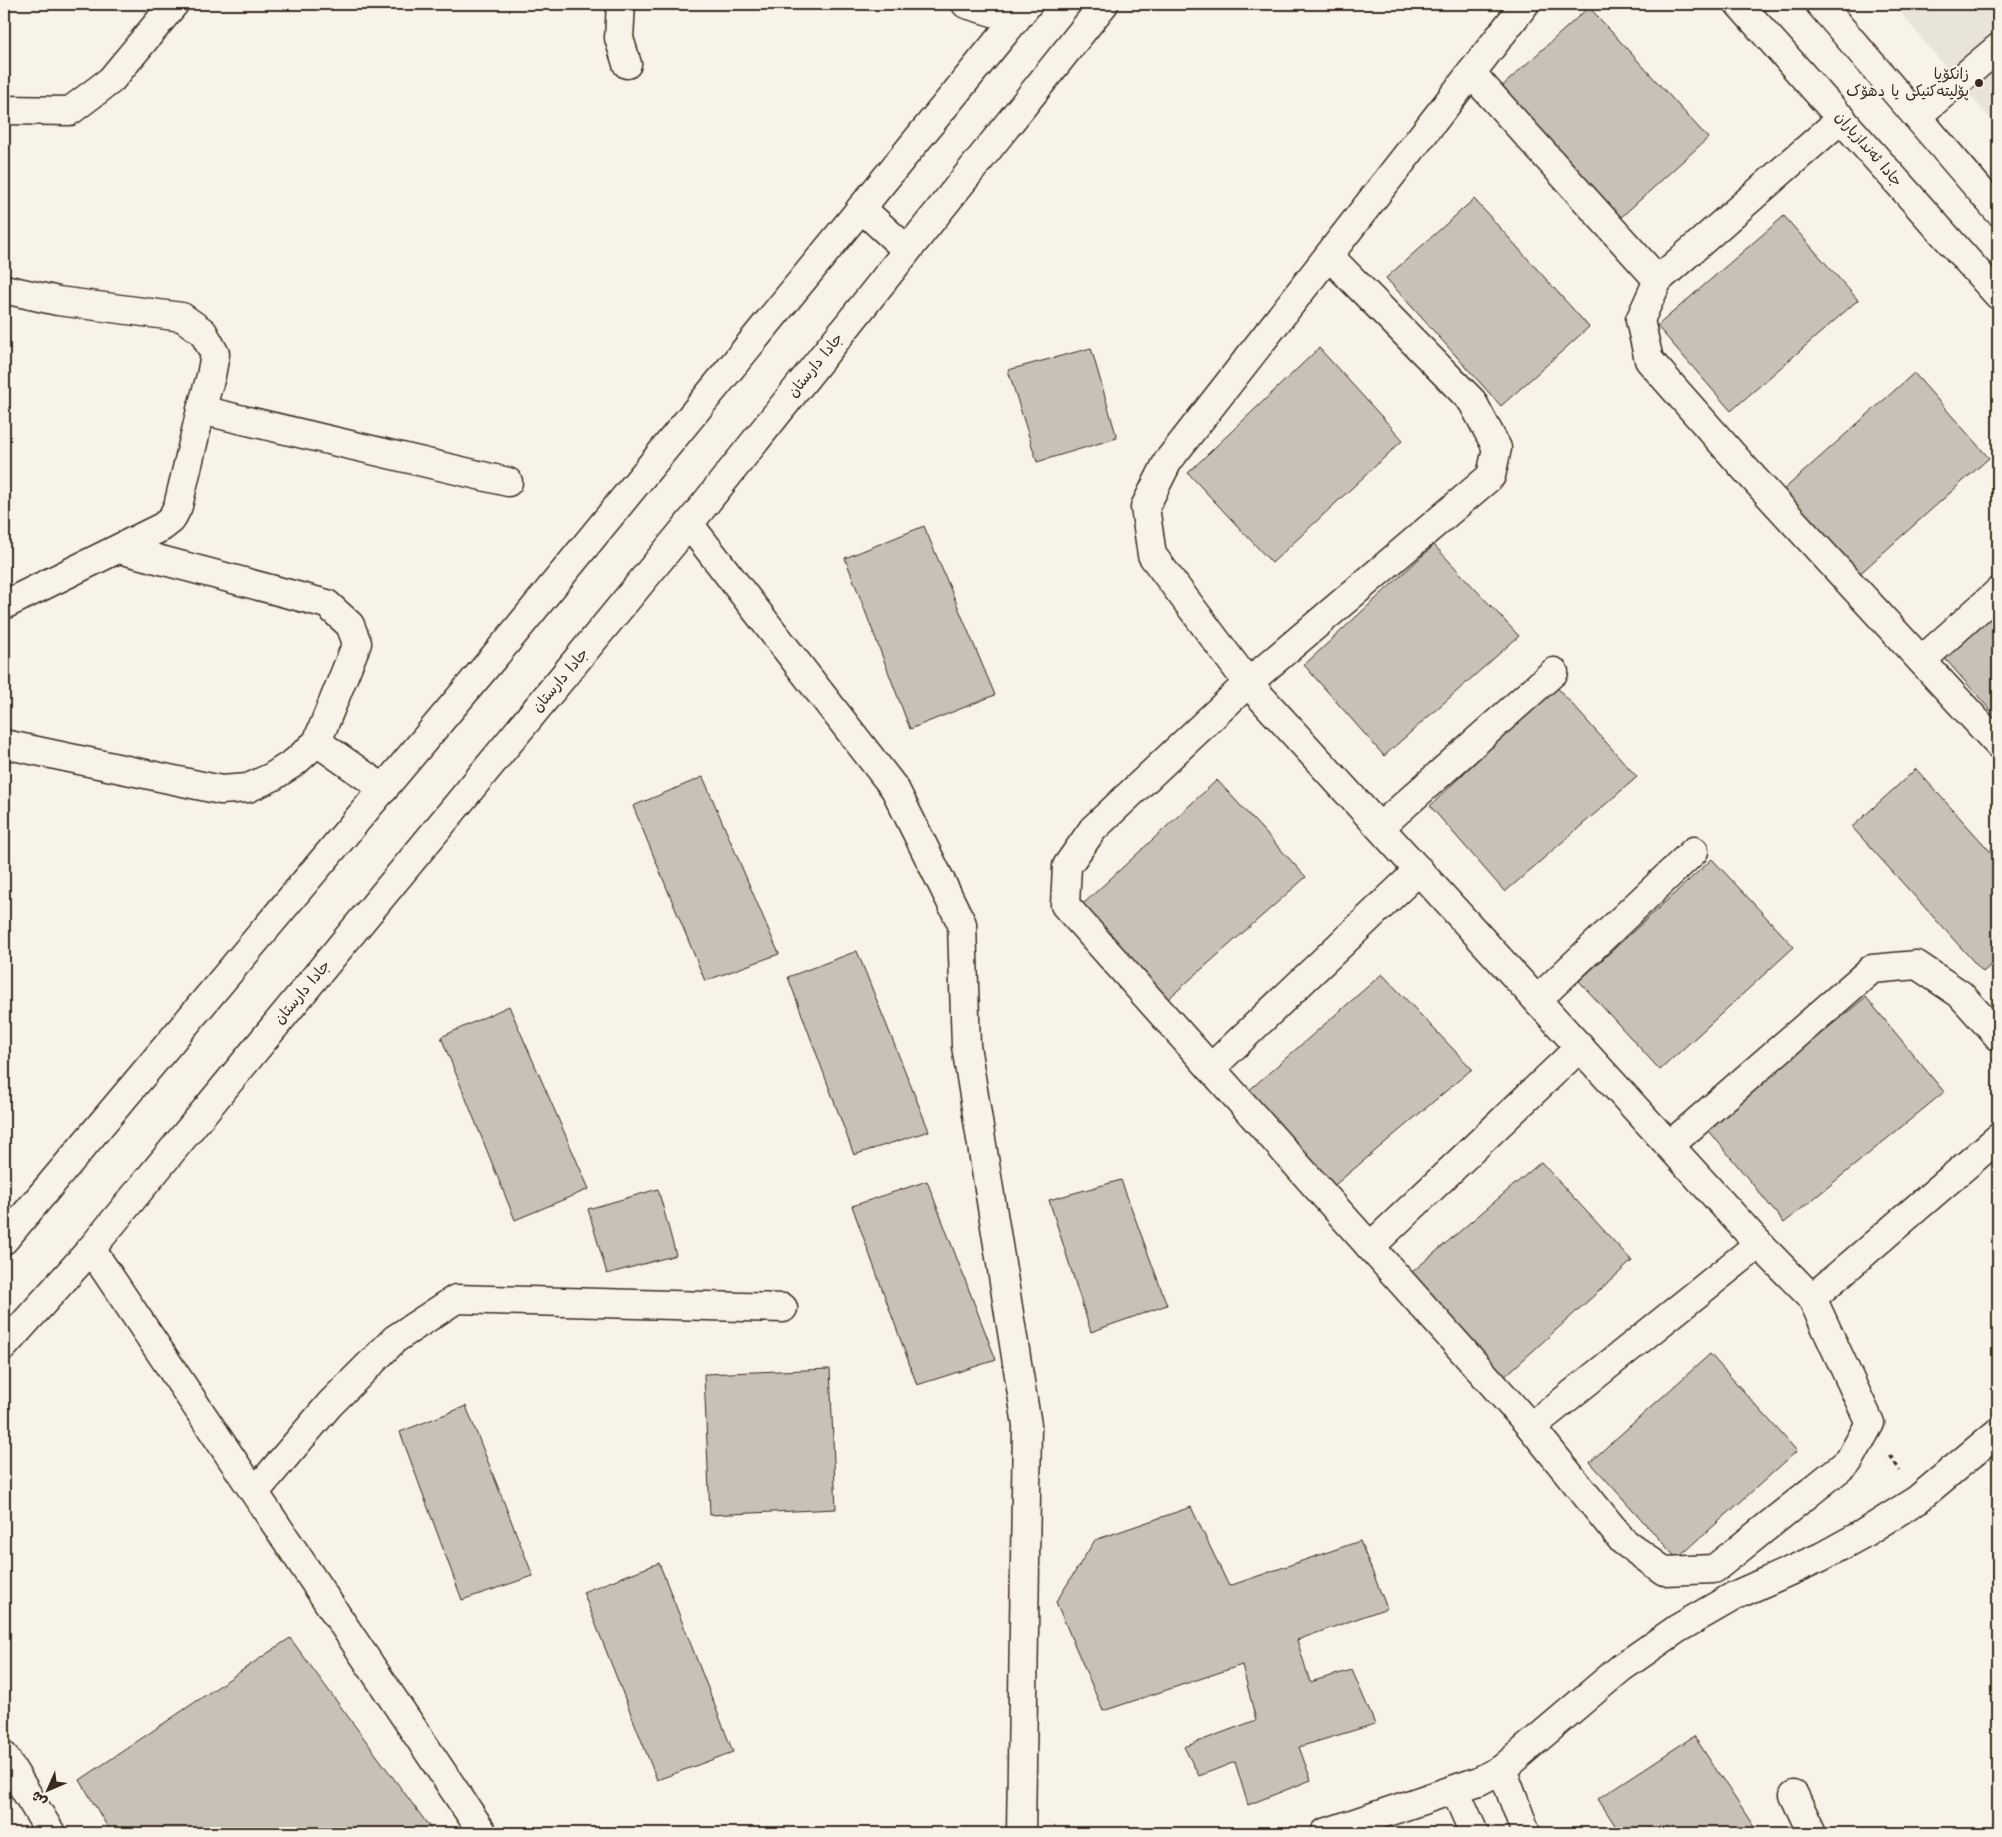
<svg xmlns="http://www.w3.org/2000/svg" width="2002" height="1837" font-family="'Architects Daughter','Playpen Sans Arabic',sans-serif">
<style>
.built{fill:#e9e4d9}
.building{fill:#c8c1b6;stroke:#3b2a1e}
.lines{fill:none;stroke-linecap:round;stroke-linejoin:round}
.minor-casing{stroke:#3b2a1e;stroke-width:31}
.major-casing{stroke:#3b2a1e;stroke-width:31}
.path{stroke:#3b2a1e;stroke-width:3;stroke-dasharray:5 4;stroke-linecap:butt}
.minor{stroke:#f7f3e8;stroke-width:28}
.major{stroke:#f7f3e8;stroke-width:28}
.poi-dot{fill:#3b2a1e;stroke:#f7f3e8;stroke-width:2}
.labels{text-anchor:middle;stroke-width:4;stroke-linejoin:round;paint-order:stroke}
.poi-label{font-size:15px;fill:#3b2a1e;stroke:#f7f3e8;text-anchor:end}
.street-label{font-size:15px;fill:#3b2a1e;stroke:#f7f3e8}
</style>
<rect width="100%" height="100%" fill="#f7f3e8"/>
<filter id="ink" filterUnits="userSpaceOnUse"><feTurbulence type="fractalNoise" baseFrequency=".02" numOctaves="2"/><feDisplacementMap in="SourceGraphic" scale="10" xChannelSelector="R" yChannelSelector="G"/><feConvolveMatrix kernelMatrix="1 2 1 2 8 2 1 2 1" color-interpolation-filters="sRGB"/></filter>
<g filter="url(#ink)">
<!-- built -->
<path class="built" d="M1894 4H1998V128L1922 39Z"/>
<!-- building -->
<g class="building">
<path d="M1589 7 1708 138 1618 220 1498 90Z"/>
<path d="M1474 199 1589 327 1501 406 1386 278Z"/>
<path d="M1784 216 1858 300 1731 411 1657 326Z"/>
<path d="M1091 348 1117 438 1037 462 1008 370Z"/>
<path d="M1319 348 1403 440 1272 563 1188 473Z"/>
<path d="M1914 373 1989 458 1856 577 1781 492Z"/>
<path d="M924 526 995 695 910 729 845 558Z"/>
<path d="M1434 545 1519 636 1384 756 1304 665Z"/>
<path d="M1998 603V719L1941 654Z"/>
<path d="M1555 685 1637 777 1505 892 1430 806Z"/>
<path d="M1916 769 1998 860V959L1983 972 1852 827Z"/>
<path d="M703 777 779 954 705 981 633 806Z"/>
<path d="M1217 780 1306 877 1168 999 1083 904Z"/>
<path d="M1712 859 1794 947 1660 1070 1579 981Z"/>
<path d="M857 951 929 1131 854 1155 788 977Z"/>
<path d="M1382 974 1472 1069 1329 1190 1246 1093Z"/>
<path d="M1866 997 1944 1092 1784 1223 1706 1127Z"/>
<path d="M509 1006 589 1189 515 1220 441 1037Z"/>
<path d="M1541 1162 1632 1261 1502 1379 1411 1273Z"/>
<path d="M1121 1180 1167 1305 1091 1332 1049 1200Z"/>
<path d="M927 1181 996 1360 917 1385 852 1206Z"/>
<path d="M658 1189 676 1255 607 1274 588 1209Z"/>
<path d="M1710 1354 1797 1451 1677 1559 1590 1462Z"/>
<path d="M830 1369 836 1509 710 1515 704 1374Z"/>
<path d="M466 1406 533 1576 462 1600 400 1432Z"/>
<path d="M1191 1507 1229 1586 1360 1541 1387 1608 1297 1640 1310 1682 1352 1670 1375 1724 1299 1747 1311 1780 1248 1805 1235 1762 1199 1776 1184 1747 1256 1720 1242 1665 1103 1711 1056 1602 1095 1540Z"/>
<path d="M659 1563 733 1752 657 1780 583 1592Z"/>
<path d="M290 1638 434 1833H111L80 1780Z"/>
<path d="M1694 1736 1758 1833H1620L1598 1799Z"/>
</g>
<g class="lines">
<defs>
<g id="minor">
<path d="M621 4 619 38 627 64"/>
<path d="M966 4 1016 19"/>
<path d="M1525 4 1168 461 1145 507 1152 555 1248 683 1759 1244 1812 1298 1998 1138"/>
<path d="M1471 73 1658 280"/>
<path d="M4 110 70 111 111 80 174 4"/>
<path d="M1917 116 1998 48"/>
<path d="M1842 118 1658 280 1640 320 1649 360 1746 470 1998 744"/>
<path d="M1329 256 1472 401 1497 448 1491 476 1248 683 1093 829 1067 866 1065 905 1531 1427 1623 1541 1664 1571 1714 1569 1849 1461 1870 1423 1812 1298"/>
<path d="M4 289 58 301 182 317 203 332 215 354 211 376 201 410 178 506 171 520 162 527 4 605"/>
<path d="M201 410 508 482"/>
<path d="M689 524 895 789 962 924 966 1046 1027 1425 1021 1833"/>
<path d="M1922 660 1998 592"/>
<path d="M317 742 384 789"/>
<path d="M4 744 221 790 248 788 272 777 295 762 317 742 357 643 350 625 327 604 119 549"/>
<path d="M1380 827 1554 672"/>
<path d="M1537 1000 1694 851"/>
<path d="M1211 1068 1419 870"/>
<path d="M1670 1145 1872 969 1917 965 1960 994 1998 1036"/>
<path d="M1370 1247 1580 1047"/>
<path d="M91 1249 483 1833"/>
<path d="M1531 1427 1759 1244"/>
<path d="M255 1492 330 1404 395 1339 456 1299 783 1308"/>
<path d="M1502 1769 1526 1833"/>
<path d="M1455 1790 1474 1833"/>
<path d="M1794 1795 1812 1833"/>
<path d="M1325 1833 1479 1781 1502 1769 1621 1668 1677 1629 1736 1595 1821 1557 1861 1535 1918 1499 1998 1432"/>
</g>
<g id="major">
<path d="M1739 4 1998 295"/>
<path d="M1820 4 1998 211"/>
<path d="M861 208 907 250"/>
<path d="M4 1240 515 632 1028 4"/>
<path d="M4 1346 91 1249 689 524 1104 4"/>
<path d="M4 1756 51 1833"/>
</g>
</defs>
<!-- minor casing -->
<use href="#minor" class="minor-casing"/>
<!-- major casing -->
<use href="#major" class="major-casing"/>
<!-- path -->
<path class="path" d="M1890 1455 1900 1471"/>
<!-- minor -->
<use href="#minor" class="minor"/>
<!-- major -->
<use href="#major" class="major"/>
</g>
</g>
<!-- markers -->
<circle class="poi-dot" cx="1979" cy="83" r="5"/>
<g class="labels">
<!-- poi labels -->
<g class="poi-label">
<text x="1969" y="79">زانکۆیا<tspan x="1969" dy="17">پۆلیتەکنیکی یا دهۆک</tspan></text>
</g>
<!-- street labels -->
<g class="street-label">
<text transform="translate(1869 149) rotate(49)" y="5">جادا ئەندازیاران</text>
<text transform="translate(815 365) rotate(-51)" y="5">جادا دارستان</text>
<text transform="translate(560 680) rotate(-50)" y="5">جادا دارستان</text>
<text transform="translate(302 992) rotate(-50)" y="5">جادا دارستان</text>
</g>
</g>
<!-- margin -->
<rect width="2002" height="1837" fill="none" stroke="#f7f3e8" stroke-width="20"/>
<rect x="10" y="10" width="1982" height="1817" fill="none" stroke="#3b2a1e" stroke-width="2" filter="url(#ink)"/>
<!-- north arrow -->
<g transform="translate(48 1790) rotate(225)" stroke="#f7f3e8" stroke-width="4" paint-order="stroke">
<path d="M0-4L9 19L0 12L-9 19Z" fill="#3b2a1e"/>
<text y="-8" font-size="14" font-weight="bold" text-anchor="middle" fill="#3b2a1e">ش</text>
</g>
</svg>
